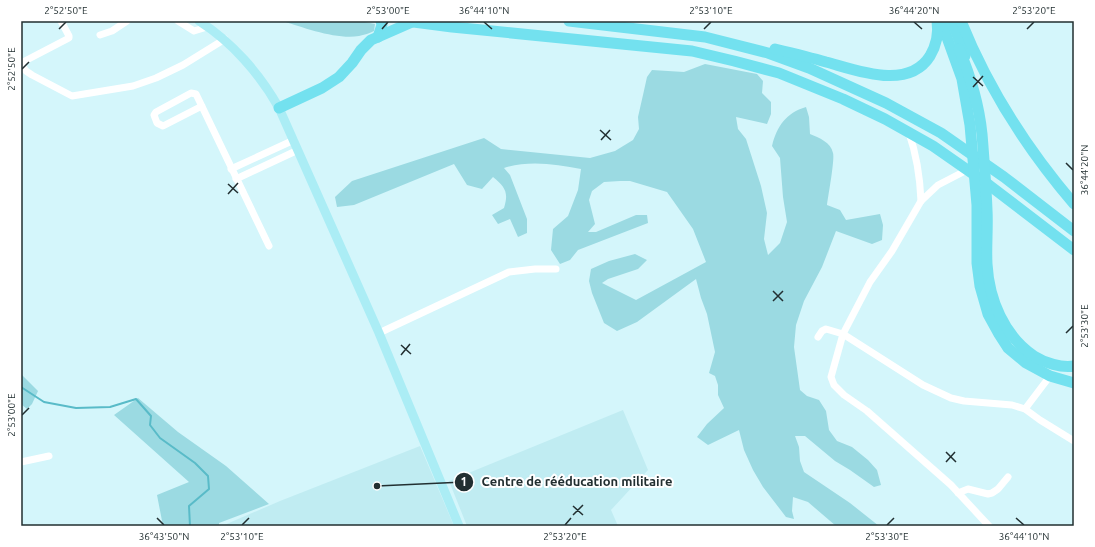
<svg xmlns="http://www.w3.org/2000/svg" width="1095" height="547" viewBox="0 0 1095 547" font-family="Ubuntu,sans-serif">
	<rect width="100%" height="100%" fill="#d4f6fb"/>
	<g fill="#c0ecf2">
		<polygon points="623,410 648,470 611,510 618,526 467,526 449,481"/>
		<polygon points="420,446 454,526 222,526 280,501"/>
	</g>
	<g fill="#9bdae2">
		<path d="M 283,21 L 360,21 L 375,24 L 374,31 C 370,33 364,35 359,36 C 338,40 304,28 283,21 Z"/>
		<path d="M 705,64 L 757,74 L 763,81 L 762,93 L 771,102 L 771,114 L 767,124 L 736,117 L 738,129 L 746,139 L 761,186 L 767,213 L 764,239 L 768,255 L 780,243 L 787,222 L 783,197 L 780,158 L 772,146 C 777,126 786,113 806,107 L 809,117 L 810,134 C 819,138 831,142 833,153 C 835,159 828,197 827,205 L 840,210 L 846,220 L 880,214 L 883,225 L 882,240 L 872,244 L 836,231 L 822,267 L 804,301 L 796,325 L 794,347 L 800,390 L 807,396 L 819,400 L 826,411 L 829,430 L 837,441 L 852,447 L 868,460 L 877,470 L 881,485 L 874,487 L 850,470 L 835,461 L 805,436 L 795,436 L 799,447 L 800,461 L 804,472 L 850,503 L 879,526 L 836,526 L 808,502 L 793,497 L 792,511 L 794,519 L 786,517 L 763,487 L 753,470 L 744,450 L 739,430 L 708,445 L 697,437 L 707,424 L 724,408 L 718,395 L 718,385 L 715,376 L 709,373 L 715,352 L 707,314 L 701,298 L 696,279 L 637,322 L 617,331 L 604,323 L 592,293 L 589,281 L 591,269 L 609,261 L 635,254 L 647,260 L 638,269 L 608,279 L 602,283 L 636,300 L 706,262 L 693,229 L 667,192 L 630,181 L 620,181 L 604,182 L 592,191 L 589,200 L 595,224 L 588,232 L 596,232 L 636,215 L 647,215 L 648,223 L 578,250 L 570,260 L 560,264 L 551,250 L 553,229 L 568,216 L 578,190 L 581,169 C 556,164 528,160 504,168 L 510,175 L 527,219 L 527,233 L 518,237 L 510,219 L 498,224 L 492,215 L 504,208 C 509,192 505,187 493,177 L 482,189 L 467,185 L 454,164 L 354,205 L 337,207 L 335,197 L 352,181 L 484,138 L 501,149 L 590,158 L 615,151 L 633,140 L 639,129 L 638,117 L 643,95 L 647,77 L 652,70 L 684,72 Z"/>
		<polygon points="21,374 38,391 32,404 27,409 21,404"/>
		<polygon points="138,398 178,432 226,466 269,504 219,523 219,526 163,526 157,495 189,482 114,415"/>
	</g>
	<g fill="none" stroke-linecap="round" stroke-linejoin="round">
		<polyline stroke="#59bbc8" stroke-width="2" points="21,387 44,402 76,408 110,407 136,399 151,416 150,425 160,438 195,463 208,476 209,489 189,506 190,526"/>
		<g stroke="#fff" stroke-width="7">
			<polyline points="178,21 194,31 207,27"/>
			<polyline points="100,35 112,31 127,21"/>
			<polyline points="21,63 69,38 69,36 61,21"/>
			<polyline points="21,64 26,71 32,75 72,96 133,86 156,78 183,65 225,39"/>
			<polyline points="202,106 163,126 157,123 154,115 156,112 191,93 196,94 269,246"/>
			<path d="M 909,133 C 917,156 920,177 921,201"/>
			<polyline points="231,169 294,140"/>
			<polyline points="967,170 938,185 921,201 892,251 870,282 843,334 831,377 834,385 844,395 867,411 951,485 989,526"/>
			<polyline points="236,179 298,150"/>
			<polyline points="379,333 509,272 535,269 556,269"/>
			<polyline points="818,337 822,331 826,329 843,334 923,385 951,398 964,401 1012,405 1025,409 1050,376"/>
			<polyline points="1025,409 1040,420 1074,441"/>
			<polyline points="21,462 49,456"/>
			<polyline points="958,493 968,489 988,494 992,493 998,489 1008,477"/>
		</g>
		<path stroke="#abedf5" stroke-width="9" d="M 199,21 C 232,42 260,74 279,108 L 379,333 L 459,526"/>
		<g stroke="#73e1ef" stroke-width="11">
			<polyline points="406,21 452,27 692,51 734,61 779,73 843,99 885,119 933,146 989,185 1074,250"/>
			<polyline points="569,21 705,37 768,53 809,68 886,103 941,133 1004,177 1074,231"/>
			<polyline points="941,21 962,79 970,125 977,205 977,263 980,286 988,314 999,334 1008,348 1026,363 1050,376 1074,383"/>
			<polyline points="952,21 965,56"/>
			<path d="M 961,21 C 988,88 1027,149 1074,204"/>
			<polyline points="378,37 382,25 381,21"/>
			<path d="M 775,49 C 792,53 809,57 826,62 C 856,70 908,91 930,56 C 937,44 939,34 937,21"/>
			<path d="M 959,49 C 971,77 979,105 982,134 C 984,159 986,185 987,210 C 988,228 986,246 987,264 C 989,299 1004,336 1034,356 C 1045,363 1061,368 1074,366"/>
			<polyline points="279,108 322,88 339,77 352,63 361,50 371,40 412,22"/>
		</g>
	</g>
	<path fill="none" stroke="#222f31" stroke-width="1.5" d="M 484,22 L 492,29M 914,22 L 922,29M 59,29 L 66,22M 382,29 L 388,22M 704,29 L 711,22M 1027,29 L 1034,22M 22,69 L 29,62M 973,77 L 983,86M 973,87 L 983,76M 600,130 L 611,140M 601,140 L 610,130M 1066,163 L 1073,170M 228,184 L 238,193M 228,194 L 238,183M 773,291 L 783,301M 773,301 L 783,291M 1066,333 L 1073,326M 401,345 L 411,354M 401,355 L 410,344M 22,415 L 29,408M 946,452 L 956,462M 946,462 L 955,452M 573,506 L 583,515M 573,515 L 583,505M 157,518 L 164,525M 1016,518 L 1024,525M 242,525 L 249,518M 565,525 L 571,518M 887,525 L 894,518"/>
	<path fill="none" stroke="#222f31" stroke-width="1.5" d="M377 486L464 482"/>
	<g fill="#222f31" stroke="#fff" stroke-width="1.5">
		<circle cx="377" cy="486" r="4"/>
		<circle cx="464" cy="482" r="10"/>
	</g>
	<g font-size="12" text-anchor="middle" font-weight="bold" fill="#fff">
		<text x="464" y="486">1</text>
	</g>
	<g font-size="13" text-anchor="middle" font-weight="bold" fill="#222f31" stroke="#fff" stroke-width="4" stroke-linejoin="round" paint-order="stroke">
		<text x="577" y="486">Centre de rééducation militaire</text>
	</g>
	<rect width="1095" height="547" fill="none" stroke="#ffffff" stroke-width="44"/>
	<rect x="22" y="22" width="1051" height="503" fill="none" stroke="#222f31" stroke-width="1.5"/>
	<g font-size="10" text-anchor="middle" fill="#222f31">
		<text x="66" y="14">2°52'50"E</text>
		<text x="388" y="14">2°53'00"E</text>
		<text x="484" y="14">36°44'10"N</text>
		<text x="711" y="14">2°53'10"E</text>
		<text x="914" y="14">36°44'20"N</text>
		<text x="1034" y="14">2°53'20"E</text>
		<text transform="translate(11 69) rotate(-90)" y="4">2°52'50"E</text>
		<text transform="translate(1084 170) rotate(-90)" y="4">36°44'20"N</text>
		<text transform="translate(1084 326) rotate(-90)" y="4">2°53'30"E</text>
		<text transform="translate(11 415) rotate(-90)" y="4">2°53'00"E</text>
		<text x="164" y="540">36°43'50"N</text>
		<text x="242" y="540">2°53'10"E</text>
		<text x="565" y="540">2°53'20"E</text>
		<text x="887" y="540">2°53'30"E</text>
		<text x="1024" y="540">36°44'10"N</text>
	</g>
</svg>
